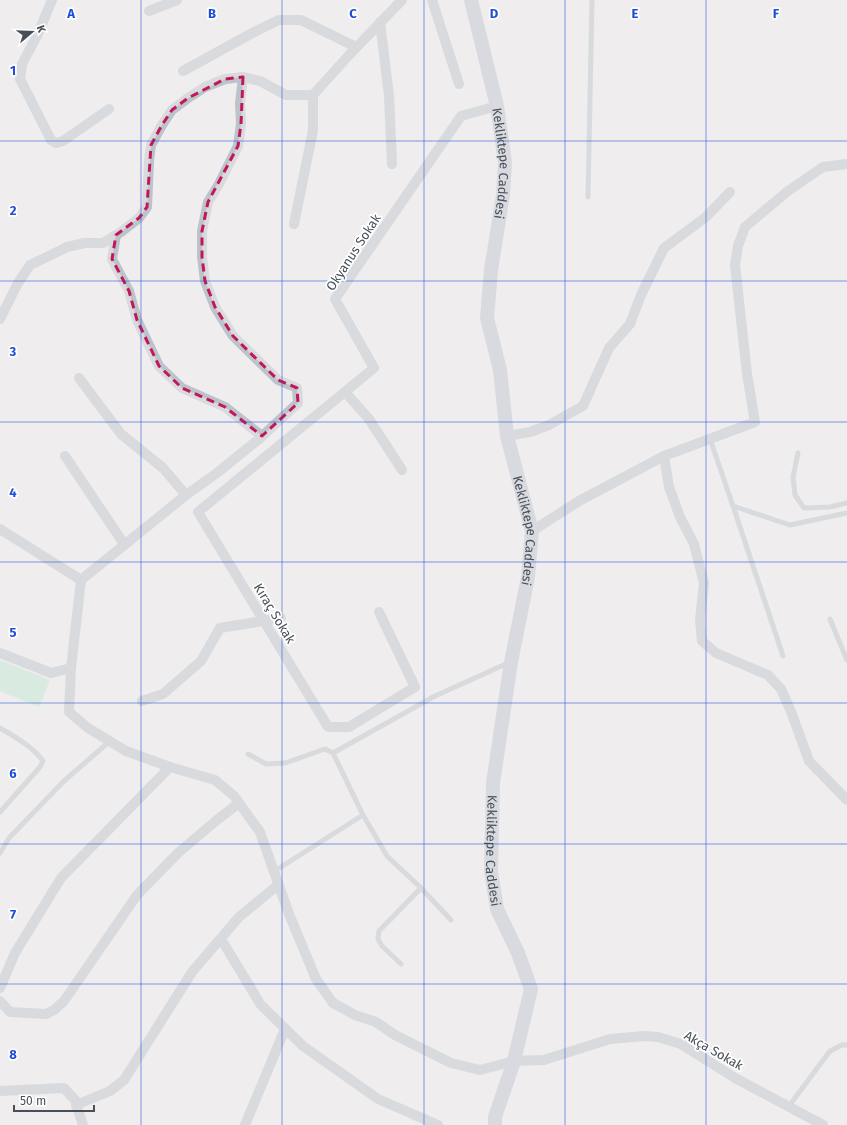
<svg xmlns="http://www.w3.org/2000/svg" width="847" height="1125" viewBox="0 0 847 1125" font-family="'Fira Sans',sans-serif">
	<rect width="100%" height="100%" fill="#efeded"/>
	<polygon fill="#bee9d0" points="0,660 50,680 39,707 0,691"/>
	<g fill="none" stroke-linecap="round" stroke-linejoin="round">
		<g stroke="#bcc3ca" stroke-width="5">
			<polyline points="588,197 592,0"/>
			<polyline points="710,439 733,506 790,525 847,513"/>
			<polyline points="798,453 793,477 795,495 804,508 830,507 847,503"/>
			<polyline points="733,506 783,656"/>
			<polyline points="830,619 847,660"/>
			<path d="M 0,728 C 15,737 32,746 43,761 L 40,767 L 0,812"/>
			<polyline points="248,754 266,764 285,763 325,749 333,753"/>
			<polyline points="0,853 9,838 64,781 110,741"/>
			<polyline points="273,872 363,815"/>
			<polyline points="451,920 421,888 387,856 363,815 333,753 435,696 508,663"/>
			<polyline points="401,964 382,946 378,939 379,931 421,888"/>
			<polyline points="789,1106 830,1051 842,1045 847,1045"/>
		</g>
		<g stroke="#bcc3ca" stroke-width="10">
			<polyline points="52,0 37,36 22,64 20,79 51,140 56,143 63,141 109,109"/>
			<polyline points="432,0 459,84"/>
			<polyline points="149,11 177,0"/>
			<polyline points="380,22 389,96 392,164"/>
			<polyline points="183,71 256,31 279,20 301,20 356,47"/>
			<polyline points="294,224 313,130 313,95 350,54 402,0"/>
			<polyline points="116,235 112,259 129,291 137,320 159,366 182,388 225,407 262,436"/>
			<polyline points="0,319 18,283 30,265 51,255 67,247 85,243 103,243 121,232 139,218 147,207 149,161 151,145 162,125 172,110 188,98 205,87 225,79 243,77 260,81 286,95 313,95"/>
			<polyline points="79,378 121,434 163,468 186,495"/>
			<polyline points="345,392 369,419 402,470"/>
			<polyline points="507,436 530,432 549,425 583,406 609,348 630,324 641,295 664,248 706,217 730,192"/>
			<polyline points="65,456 124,544"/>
			<polyline points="664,456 669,487 680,517 694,544 704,583 700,620 702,641 716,653 768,675 781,689 792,714 809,761 847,800"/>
			<polyline points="0,529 81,580"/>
			<polyline points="532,531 579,501 664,456 755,422 747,374 735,265 738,246 745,227 788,191 823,167 847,164"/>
			<polyline points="81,580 186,495 217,473 259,439 298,403 297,388 278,380 233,336 215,307 205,281 202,257 202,231 208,202 219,184 238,146 241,124 240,103 243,77"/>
			<polyline points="379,612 415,687 349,727 328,727 198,512 374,368 335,299 461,116 497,106"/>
			<polyline points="0,653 51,673 71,668 81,580"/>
			<polyline points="71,668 69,712 88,728 126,751 170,767 215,780 234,796 260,832 289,914 316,979 333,1003 355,1015 376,1022 395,1035 451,1063 480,1070 514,1061 544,1060 610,1039 644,1036 658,1037 681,1044 735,1078 823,1125"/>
			<polyline points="142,701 163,694 201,661 220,628 281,618"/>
			<polyline points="221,939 261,1005 303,1046 378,1099 438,1125"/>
			<polyline points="0,988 15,953 61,878 170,767"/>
			<polyline points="0,1001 10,1012 46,1014 54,1010 64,1001 137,895 178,853 217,820 239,803"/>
			<polyline points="0,1091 64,1088 75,1100 83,1125"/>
			<polyline points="76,1105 110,1091 124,1080 192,972 239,917 278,885"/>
			<polyline points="245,1125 285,1029"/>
		</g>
		<path stroke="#bcc4cf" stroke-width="14" id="s1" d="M 471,0 L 497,106 L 505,162 L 503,195 L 491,270 L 487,318 L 500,370 L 507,436 L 532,531 L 528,577 L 511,662 L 493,783 L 491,871 L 497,909 L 518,953 L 531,989 L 514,1061 L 495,1117 L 495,1125"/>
	</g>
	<path d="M0 0H847V1125H0ZM 243,77 L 241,124 L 238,146 L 208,202 L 202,231 L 202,257 L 205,281 L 215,307 L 233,336 L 278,380 L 297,388 L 298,403 L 262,436 L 225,407 L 182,388 L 159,366 L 137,320 L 129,291 L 112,259 L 116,235 L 139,218 L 147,207 L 151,145 L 162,125 L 172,110 L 188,98 L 225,79 Z" fill="#efeded" fill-opacity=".55" fill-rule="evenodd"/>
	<path fill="none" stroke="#c2185b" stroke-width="3" stroke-dasharray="8 5" stroke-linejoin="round" d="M 243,77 L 241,124 L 238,146 L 208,202 L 202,231 L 202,257 L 205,281 L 215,307 L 233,336 L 278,380 L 297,388 L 298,403 L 262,436 L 225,407 L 182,388 L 159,366 L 137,320 L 129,291 L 112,259 L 116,235 L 139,218 L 147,207 L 151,145 L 162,125 L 172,110 L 188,98 L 225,79 Z"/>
	<path fill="none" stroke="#1d4ed8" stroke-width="1" stroke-opacity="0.55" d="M 141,0 L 141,1125M 282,0 L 282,1125M 424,0 L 424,1125M 565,0 L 565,1125M 706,0 L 706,1125M 0,141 L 847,141M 0,281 L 847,281M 0,422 L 847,422M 0,562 L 847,562M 0,703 L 847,703M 0,844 L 847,844M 0,984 L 847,984"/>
	<g text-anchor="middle" stroke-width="3.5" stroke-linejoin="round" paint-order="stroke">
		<g font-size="13" fill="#474f58" stroke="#fff">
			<text dy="5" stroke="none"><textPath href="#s1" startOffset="167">Kekliktepe Caddesi</textPath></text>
			<text transform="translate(353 252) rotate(-57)" y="5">Okyanus Sokak</text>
			<text dy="5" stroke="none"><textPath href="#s1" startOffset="540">Kekliktepe Caddesi</textPath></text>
			<text transform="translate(275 613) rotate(59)" y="5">Kıraç Sokak</text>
			<text dy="5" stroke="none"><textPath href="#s1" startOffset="864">Kekliktepe Caddesi</textPath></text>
			<text transform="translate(714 1050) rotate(30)" y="5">Akça Sokak</text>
		</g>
	</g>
	<g font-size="13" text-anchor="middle" font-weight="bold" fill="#1d4ed8" stroke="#fff" stroke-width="3.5" stroke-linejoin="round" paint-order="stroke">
		<text x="71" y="18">A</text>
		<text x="212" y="18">B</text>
		<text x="353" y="18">C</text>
		<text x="494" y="18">D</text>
		<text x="635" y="18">E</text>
		<text x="776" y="18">F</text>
		<text x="13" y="75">1</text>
		<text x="13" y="215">2</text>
		<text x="13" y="356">3</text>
		<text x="13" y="497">4</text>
		<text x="13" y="637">5</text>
		<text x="13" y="778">6</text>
		<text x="13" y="919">7</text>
		<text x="13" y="1059">8</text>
	</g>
	<g transform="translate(32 32) rotate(71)" stroke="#ffffff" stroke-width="3" paint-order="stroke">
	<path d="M0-3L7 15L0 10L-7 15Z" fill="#474f58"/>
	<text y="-6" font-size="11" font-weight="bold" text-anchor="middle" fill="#474f58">K</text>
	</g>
	<path d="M14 1105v6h80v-6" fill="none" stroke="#474f58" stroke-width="2"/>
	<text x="20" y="1105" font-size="12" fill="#474f58" stroke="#ffffff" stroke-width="3" paint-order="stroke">50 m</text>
</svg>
